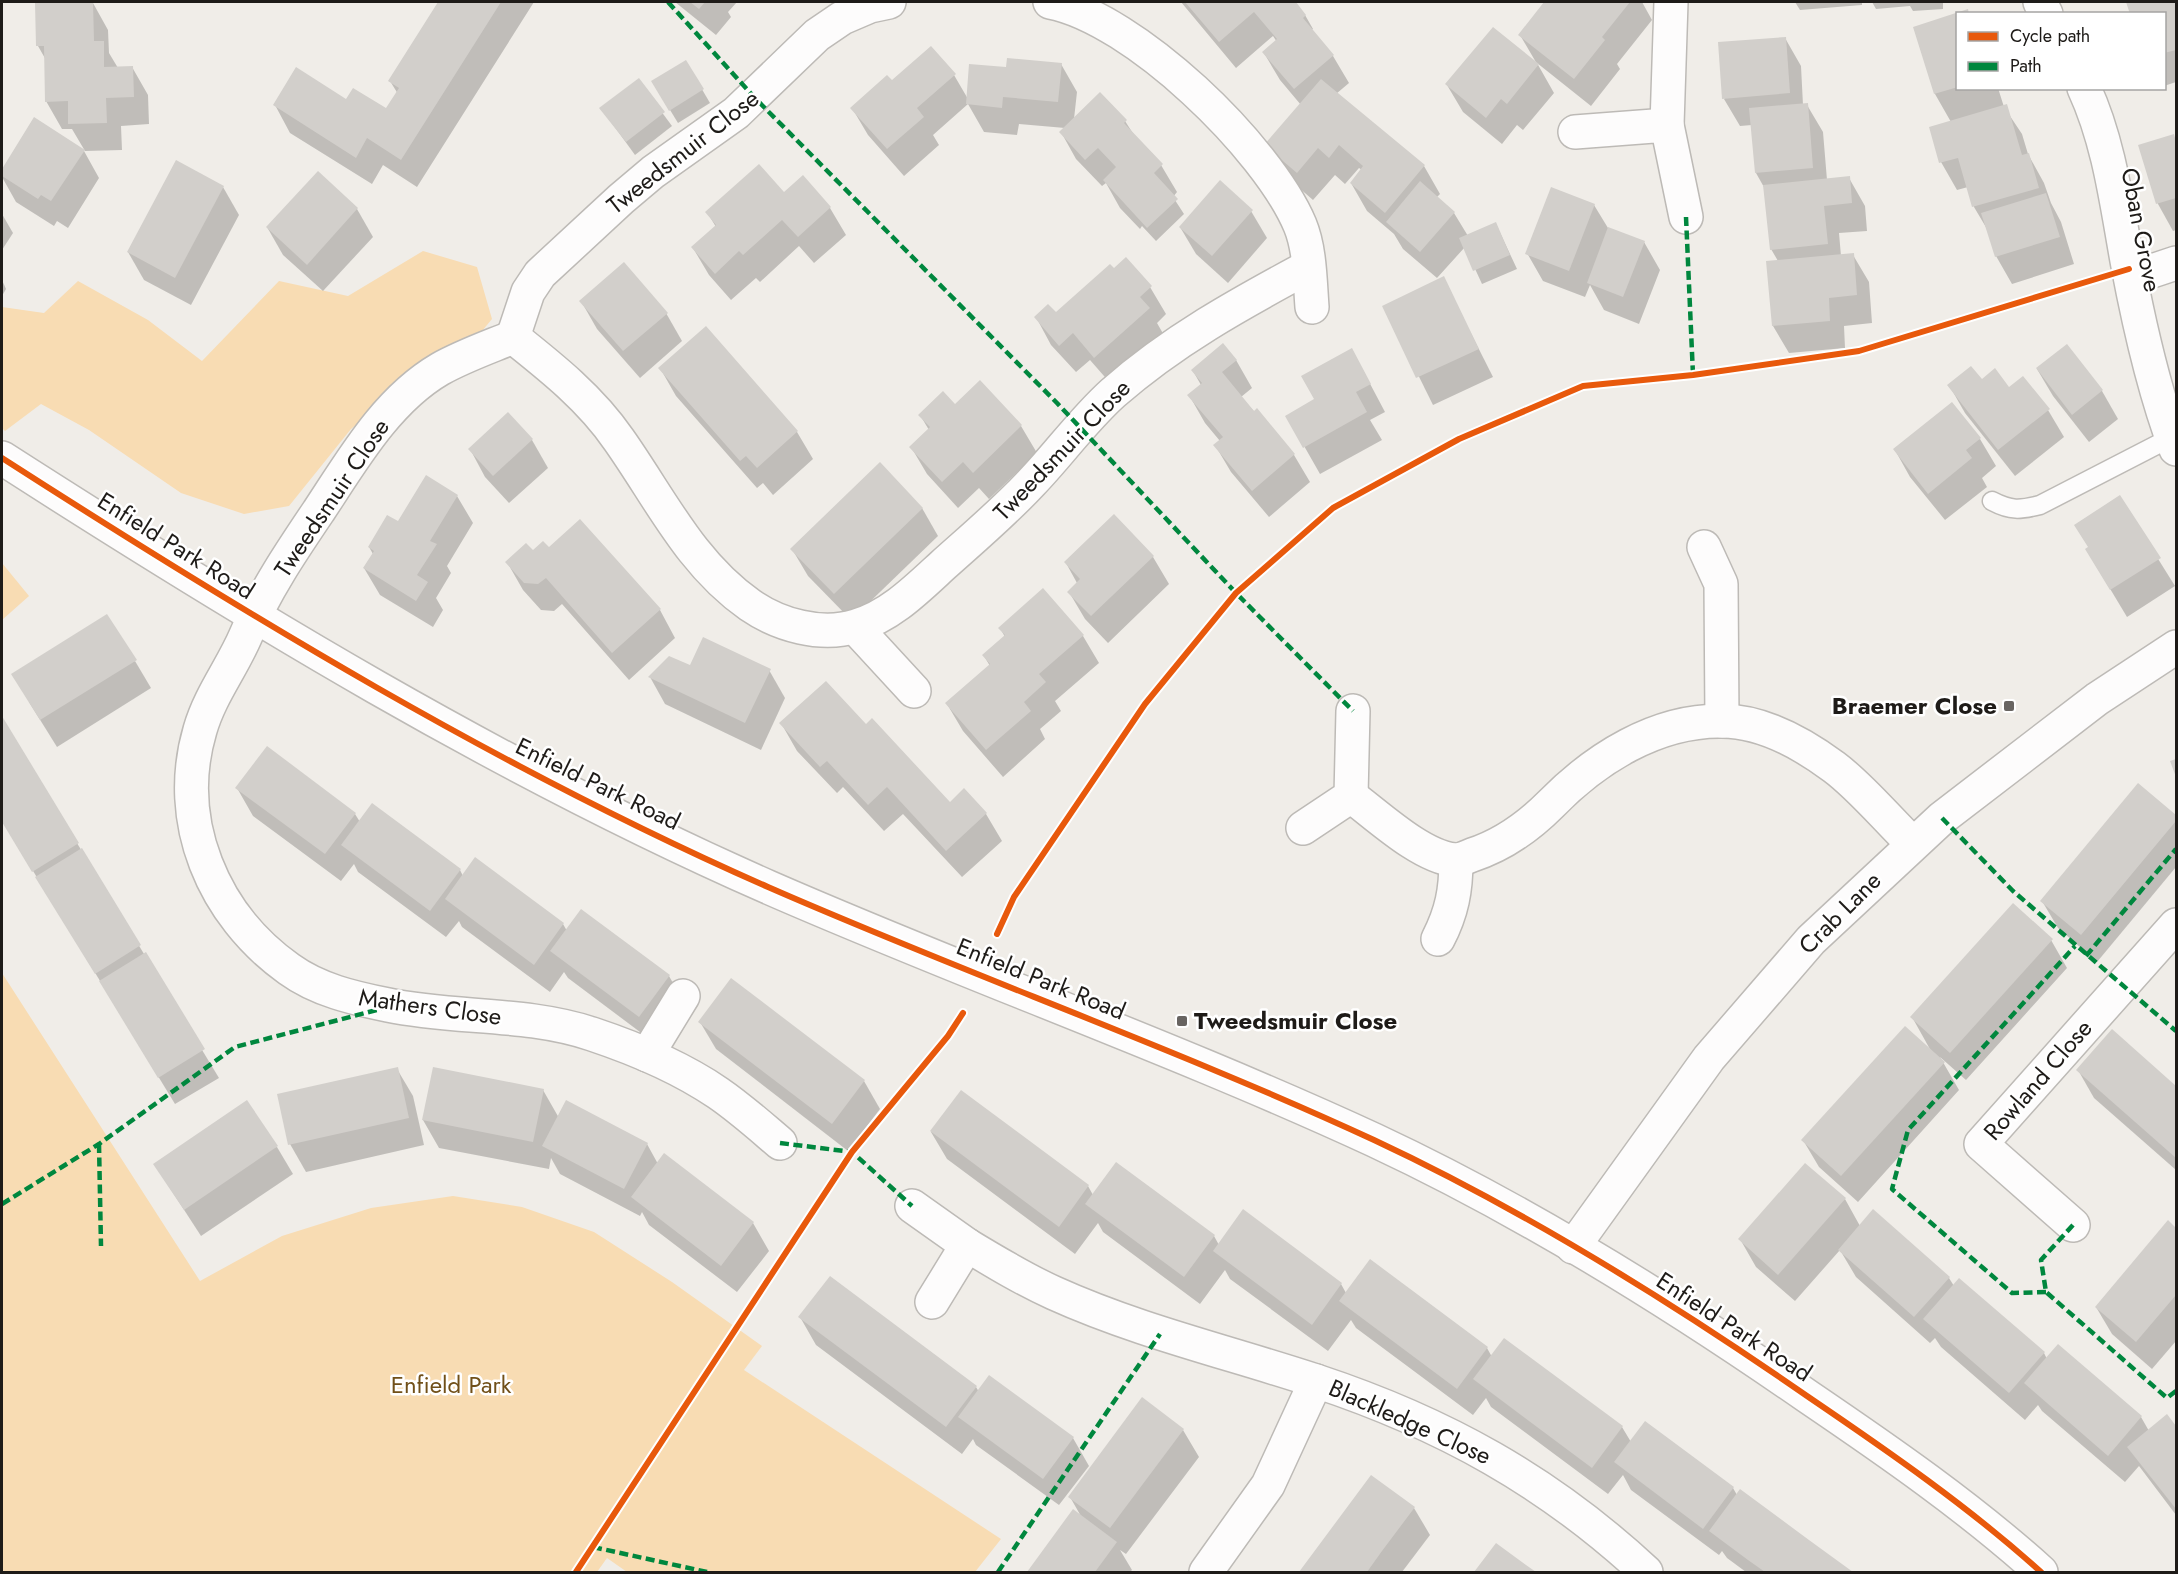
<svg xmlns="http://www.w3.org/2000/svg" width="2178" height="1574" viewBox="0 0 2178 1574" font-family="Jost,sans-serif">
	<rect width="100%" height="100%" fill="#f0ede8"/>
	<g fill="#f8dcb3">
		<polygon points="423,251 477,267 492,319 467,349 408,382 351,429 289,506 244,514 181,493 89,430 41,404 5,431 2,428 2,307 44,313 78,281 148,320 202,361 279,281 348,296"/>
		<polygon points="2,563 29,596 2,620"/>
		<polygon points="2,973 200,1281 282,1236 371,1208 453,1196 522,1207 594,1232 672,1282 762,1346 744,1370 1001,1539 975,1572 627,1572 607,1558 597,1572 2,1572"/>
	</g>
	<g fill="#0003">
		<polygon points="440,2 534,2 417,187 383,165 372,184 290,133 275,105 346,101 386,110 398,94 390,81"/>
		<polygon points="675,2 737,2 728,12 731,17 716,35"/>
		<polygon points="1181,2 1293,2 1305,15 1313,29 1311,30 1333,56 1349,83 1336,94 1424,166 1440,194 1437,197 1454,213 1468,236 1496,224 1517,269 1482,284 1465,247 1437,278 1403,249 1394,234 1367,211 1351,183 1362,170 1359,168 1345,184 1335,175 1313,200 1282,173 1266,146 1301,105 1280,80 1264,53 1277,42 1273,36 1236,68"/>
		<polygon points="1546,2 1642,2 1652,20 1617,64 1620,69 1591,106 1537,63 1554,93 1523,130 1517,125 1502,144 1463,112 1447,85 1537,64 1520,35"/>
		<polygon points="1795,2 1862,2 1862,5 1800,10"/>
		<polygon points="1872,2 1943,2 1943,9 1913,11 1910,6 1876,9"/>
		<polygon points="2128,2 2176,2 2176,82 2164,86 2164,14 2131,14"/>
		<polygon points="93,3 108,30 109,53 118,68 132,67 148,95 149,124 121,126 122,150 85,151 72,129 62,129 46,101 46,60 38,46"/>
		<polygon points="1958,14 1958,88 1998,88 2004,107 2022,134 2028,154 2044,183 2051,203 2061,222 2074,264 2012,284 1996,256 1990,234 1974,207 1968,187 1957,190 1941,162 1951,122 1935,94 1915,28"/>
		<polygon points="1785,38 1801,66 1803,105 1807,105 1823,132 1827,180 1849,178 1865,206 1867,231 1839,233 1841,256 1853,255 1869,282 1872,323 1844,326 1845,348 1789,353 1773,326 1778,261 1771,249 1765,189 1756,173 1752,125 1740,126 1724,99"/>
		<polygon points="686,62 710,103 678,123 653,82"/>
		<polygon points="1061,64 1077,92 1074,119 1125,121 1134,135 1161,165 1177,192 1173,197 1184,214 1156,241 1142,226 1140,229 1120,208 1106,183 1102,186 1076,159 1061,132 1065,128 1019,124 1017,135 984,132 968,104 933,135 939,145 904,176 868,135 852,108 892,83 954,75 968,99 1007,69"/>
		<polygon points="638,80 672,126 635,155 601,108"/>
		<polygon points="35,119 84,151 99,178 68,228 57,221 54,226 16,202 2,177 2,172"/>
		<polygon points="2173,136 2176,141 2176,230 2173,231 2158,204 2140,146"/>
		<polygon points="318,173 357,209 373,237 323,291 283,255 267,227"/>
		<polygon points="223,187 239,215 191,305 144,280 128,252"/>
		<polygon points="784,194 830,208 846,235 814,263 799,246 760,282 756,278 731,300 709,275 693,248 716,227 707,212"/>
		<polygon points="1594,205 1608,228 1644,242 1660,270 1639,324 1604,310 1590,285 1585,297 1543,281 1527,253"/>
		<polygon points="1251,211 1267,238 1228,283 1196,254 1180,227"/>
		<polygon points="2,214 13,233 2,250"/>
		<polygon points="1114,270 1150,287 1166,314 1157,323 1165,337 1111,384 1090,360 1076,372 1051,345 1036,317 1056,314"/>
		<polygon points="1443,278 1493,377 1433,405 1384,306"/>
		<polygon points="2,280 6,289 2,296"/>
		<polygon points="581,301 666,313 682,341 640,378 597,329"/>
		<polygon points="2066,346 2102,391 2118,419 2089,442 2053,396 2037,369"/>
		<polygon points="1236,360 1252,388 1241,397 1294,455 1310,482 1269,517 1231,472 1215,445 1220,441 1205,423 1189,395 1201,385 1193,371"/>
		<polygon points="660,368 797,432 813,459 773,495 763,483 757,488 676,396"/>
		<polygon points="1367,378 1385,412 1370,420 1382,440 1320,474 1287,416"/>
		<polygon points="1981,381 2009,389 2048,410 2064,437 2015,476 1965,413 1949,385"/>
		<polygon points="980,382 1021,426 1037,453 989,499 979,488 958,508 927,474 911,447 929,430 920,415 955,406"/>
		<polygon points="508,414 532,440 548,468 509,503 485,477 470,449"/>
		<polygon points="1980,439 1996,466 1982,478 1987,487 1945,520 1910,477 1895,450"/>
		<polygon points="457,496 473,523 447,566 451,573 436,598 443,610 433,627 380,595 364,568 373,554 369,547 398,523"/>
		<polygon points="2120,498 2175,586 2127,617 2103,577"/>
		<polygon points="922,508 938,536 851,620 808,576 792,549"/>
		<polygon points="580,521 660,610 675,638 629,680 562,604 554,611 541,610 523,590 507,562 549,550"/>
		<polygon points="1153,557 1169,584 1108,643 1085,619 1069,592 1077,583 1066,563"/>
		<polygon points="1000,628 1083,636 1099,663 1055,701 1061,711 1040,729 1045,739 1003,777 963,731 947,704 990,666 984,656 1005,637"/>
		<polygon points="135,661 151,688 57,747 29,702"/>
		<polygon points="690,667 769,670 785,698 761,750 665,704 650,677"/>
		<polygon points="2,719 219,1078 175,1104 2,820"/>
		<polygon points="781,723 866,727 950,804 986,814 1002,841 962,877 903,814 884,831 843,787 837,793 797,751"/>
		<polygon points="2138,785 2176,817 2176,867 2097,962 2058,928 2042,901"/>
		<polygon points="237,788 355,814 360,822 460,870 463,876 476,859 563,924 567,931 669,976 685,1004 656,1044 568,978 564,972 550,992 462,927 459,921 446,937 358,872 354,864 341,881 253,816"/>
		<polygon points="2051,940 2067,968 1966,1080 1940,1057 1959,1090 1858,1202 1819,1167 1803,1140 1931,1051 1912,1017"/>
		<polygon points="700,1022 864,1081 880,1109 848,1151 716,1049"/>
		<polygon points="2112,1031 2176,1088 2176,1170 2094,1098 2078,1070"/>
		<polygon points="397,1069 413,1096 424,1145 306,1172 290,1144"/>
		<polygon points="543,1090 559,1118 647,1144 658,1164 753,1223 769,1251 737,1292 649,1225 642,1212 640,1216 560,1174 551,1158 549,1169 439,1148 423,1120"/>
		<polygon points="961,1092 1088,1186 1093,1195 1214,1236 1219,1245 1341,1284 1346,1293 1370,1261 1487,1348 1492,1357 1622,1427 1631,1442 1733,1488 1737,1495 1740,1491 1850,1572 1746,1572 1727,1558 1722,1551 1719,1555 1631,1490 1623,1475 1608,1494 1491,1407 1486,1398 1473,1415 1356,1328 1351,1320 1328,1351 1230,1279 1225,1270 1200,1304 1103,1232 1098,1223 1075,1254 947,1159 931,1132"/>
		<polygon points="277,1147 293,1174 201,1236 155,1165"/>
		<polygon points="1845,1199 1860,1226 1949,1278 1954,1286 2044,1353 2047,1359 2058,1346 2141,1417 2149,1431 2167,1417 2176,1429 2176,1515 2139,1466 2125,1482 2042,1411 2038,1405 2025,1420 1941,1347 1935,1338 1930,1343 1856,1277 1840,1250 1795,1301 1756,1267 1740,1239"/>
		<polygon points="2168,1222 2176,1229 2176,1341 2152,1369 2112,1334 2096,1307"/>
		<polygon points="800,1317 976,1387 979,1392 989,1377 1073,1438 1089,1466 1059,1505 976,1445 973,1439 962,1454 816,1345"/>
		<polygon points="1183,1430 1199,1457 1126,1554 1120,1550 1132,1570 1130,1572 1029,1572 1074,1512 1082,1518 1070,1497"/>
		<polygon points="1371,1477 1414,1508 1430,1535 1402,1572 1301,1572"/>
		<polygon points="1496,1545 1533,1572 1476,1572"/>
	</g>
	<g fill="#d2cfcb">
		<polygon points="93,2 94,41 104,41 104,67 133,66 134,97 106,98 107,123 68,124 68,101 45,102 44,46 36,46 35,3"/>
		<polygon points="438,2 501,2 401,160 367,138 356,158 273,105 296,67 346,99 353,88 386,108 399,88 388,81"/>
		<polygon points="690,2 705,2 699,9"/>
		<polygon points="1185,2 1296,2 1306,15 1303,18 1334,55 1294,89 1262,52 1277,39 1254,12 1219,42"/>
		<polygon points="1544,2 1630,2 1602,37 1605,40 1574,79 1518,35"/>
		<polygon points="2126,2 2176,2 2176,50 2164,53 2164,14 2130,14"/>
		<polygon points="1968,9 1969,14 1958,14 1958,87 1934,94 1913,27"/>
		<polygon points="1493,27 1539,64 1507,104 1501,99 1486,118 1445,84"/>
		<polygon points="1786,37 1790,93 1722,99 1718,42"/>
		<polygon points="931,46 956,74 917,108 924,117 887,149 850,108 887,75 892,80"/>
		<polygon points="1007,58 1062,63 1058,102 1003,97 1002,108 966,104 969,64 1006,67"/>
		<polygon points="686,60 704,89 669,111 651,81"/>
		<polygon points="639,78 665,112 626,142 599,108"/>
		<polygon points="1321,79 1425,165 1385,213 1350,183 1363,166 1339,145 1329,158 1318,148 1297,173 1264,145"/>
		<polygon points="1100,92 1127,120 1124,123 1163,164 1154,173 1178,199 1147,228 1103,180 1116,167 1098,148 1085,160 1059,132"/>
		<polygon points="1808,103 1813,168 1755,173 1749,108"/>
		<polygon points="2007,104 2022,155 2029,153 2039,188 1972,207 1958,158 1939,163 1929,127"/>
		<polygon points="34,117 85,150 51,201 41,195 38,199 2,176 2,169"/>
		<polygon points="2174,134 2176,142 2176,198 2156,204 2138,145"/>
		<polygon points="176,160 224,186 175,278 127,252"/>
		<polygon points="759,164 784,192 803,175 831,207 798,237 782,220 743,255 739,251 715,274 691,247 716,225 705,212"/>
		<polygon points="318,171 358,208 307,265 266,227"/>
		<polygon points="1850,176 1852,203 1824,206 1828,244 1770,250 1763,185"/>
		<polygon points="1220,180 1253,210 1212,256 1179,227"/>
		<polygon points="1420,181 1455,212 1420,252 1386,222"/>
		<polygon points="1551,187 1595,204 1569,271 1525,254"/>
		<polygon points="2046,193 2060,237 1995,257 1981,213"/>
		<polygon points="1496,222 1510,255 1473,271 1459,238"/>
		<polygon points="1608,227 1645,241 1623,297 1587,283"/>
		<polygon points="1854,253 1857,295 1829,298 1830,321 1772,326 1766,261"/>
		<polygon points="1126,257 1152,286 1140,297 1150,308 1094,358 1073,333 1059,346 1034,317 1048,304 1056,312 1110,264 1114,268"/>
		<polygon points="624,262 668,313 623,351 579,301"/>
		<polygon points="1444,276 1479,349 1416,378 1382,306"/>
		<polygon points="706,326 798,431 757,468 746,456 740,461 658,368"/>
		<polygon points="1223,343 1237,360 1222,372 1254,411 1257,408 1295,454 1252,491 1213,445 1223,437 1187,395 1202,383 1191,370"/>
		<polygon points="2067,344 2103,390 2072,415 2036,368"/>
		<polygon points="1352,348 1371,384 1356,392 1367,412 1303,448 1285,416 1314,399 1301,376"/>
		<polygon points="1971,366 1982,379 1995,368 2009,387 2023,376 2050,409 1998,450 1947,385"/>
		<polygon points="980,380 1022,425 973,473 963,462 942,482 909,447 930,427 918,415 943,391 955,404"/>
		<polygon points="1952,402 1981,438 1966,450 1972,458 1928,494 1893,449"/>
		<polygon points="508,412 533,439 493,476 468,449"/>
		<polygon points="880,462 923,508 834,594 790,549"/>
		<polygon points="426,475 458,495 430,541 437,544 417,575 428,582 416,601 363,568 374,551 368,547 387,515 398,521"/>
		<polygon points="2120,495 2161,558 2110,590 2085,549 2088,547 2074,525"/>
		<polygon points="1114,514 1154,556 1091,616 1067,592 1080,579 1064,562"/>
		<polygon points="580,519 661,609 612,653 546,578 538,584 524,583 505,562 526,543 533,550 543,541 549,547"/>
		<polygon points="1043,588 1084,635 1039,674 1046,682 1024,702 1031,711 986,750 945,703 990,664 982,655 1005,635 998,628"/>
		<polygon points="107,614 137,660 40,720 11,674"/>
		<polygon points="703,637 771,669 745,723 648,677 669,656 690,665"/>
		<polygon points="826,681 866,724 872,718 950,802 964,788 987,813 946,851 887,787 868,805 827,761 820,767 779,723"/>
		<polygon points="2,716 79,843 32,872 2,822"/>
		<polygon points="267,746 356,813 325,854 235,788"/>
		<polygon points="2176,759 2176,777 2170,761"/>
		<polygon points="2138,783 2176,815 2176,821 2081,935 2040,901"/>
		<polygon points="372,803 461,869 430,911 341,845"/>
		<polygon points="82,848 141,945 95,974 35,877"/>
		<polygon points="475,857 564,923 534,965 445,899"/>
		<polygon points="2013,903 2053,939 1950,1053 1910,1017"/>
		<polygon points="581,909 670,975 639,1017 550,951"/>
		<polygon points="146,952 205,1049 158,1078 99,981"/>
		<polygon points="731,978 865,1080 832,1124 698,1022"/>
		<polygon points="1905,1026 1945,1062 1841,1176 1801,1140"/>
		<polygon points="2112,1029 2176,1086 2176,1158 2076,1070"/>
		<polygon points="398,1067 409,1118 288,1145 277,1094"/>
		<polygon points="433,1067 544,1089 533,1142 422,1120"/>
		<polygon points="961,1090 1089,1185 1059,1227 930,1131"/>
		<polygon points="247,1100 278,1146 184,1210 153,1164"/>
		<polygon points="566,1100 648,1143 624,1189 542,1146"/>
		<polygon points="664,1153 754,1222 721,1266 631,1197"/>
		<polygon points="1116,1162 1215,1235 1184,1277 1085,1204"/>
		<polygon points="1805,1163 1846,1198 1778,1275 1738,1239"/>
		<polygon points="1243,1209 1342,1283 1312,1325 1213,1251"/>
		<polygon points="1873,1209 1950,1277 1914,1317 1838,1250"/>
		<polygon points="2168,1220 2176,1228 2176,1295 2136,1342 2095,1307"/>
		<polygon points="1370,1259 1488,1347 1457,1389 1339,1301"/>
		<polygon points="830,1276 977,1386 946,1427 798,1317"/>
		<polygon points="1959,1278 2045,1352 2009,1393 1923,1319"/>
		<polygon points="1504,1338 1623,1426 1592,1468 1473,1379"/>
		<polygon points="2058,1344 2142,1416 2108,1456 2024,1383"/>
		<polygon points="989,1375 1074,1437 1043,1479 958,1417"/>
		<polygon points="1142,1397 1184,1429 1110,1528 1068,1497"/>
		<polygon points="2167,1414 2176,1426 2176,1509 2127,1447"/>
		<polygon points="1645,1421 1734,1487 1703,1529 1614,1462"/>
		<polygon points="1371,1475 1415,1507 1382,1551 1367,1572 1299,1572"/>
		<polygon points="1740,1489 1809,1540 1853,1572 1765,1572 1748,1560 1709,1531"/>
		<polygon points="1073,1509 1117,1542 1095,1572 1027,1572"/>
		<polygon points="1496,1543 1526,1565 1536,1572 1474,1572"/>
	</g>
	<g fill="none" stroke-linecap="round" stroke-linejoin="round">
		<defs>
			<path id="lane" d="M 1992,501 C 2011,511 2020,510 2040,505 L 2172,437"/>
			<g id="street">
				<path d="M 1050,2 C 1134,18 1267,147 1300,225 C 1310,249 1310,281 1312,307"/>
				<polyline points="2040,2 2046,14"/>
				<path d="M 2084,88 C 2110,144 2117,207 2128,266 C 2139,324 2155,394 2176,449"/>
				<polyline points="1667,125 1671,2"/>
				<polyline points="1575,132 1667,125 1686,217"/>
				<polyline points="2131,278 2176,263"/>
				<path d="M 513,337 C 489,347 463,356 440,369 C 387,400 353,459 320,509 C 293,549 265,590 246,635 C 232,668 210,695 200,730 C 173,821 213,915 289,969 C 318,990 353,998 388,1005 C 455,1019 526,1012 592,1034 C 634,1048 680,1067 718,1093 C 740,1108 760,1126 780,1143"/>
				<path d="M 513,337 C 552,368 591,399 619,440 C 660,498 690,563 750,605 C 779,625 821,637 856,626 C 890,616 916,590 942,566 C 972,539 1003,513 1031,483 C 1059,454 1082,421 1113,393 C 1172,341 1239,304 1308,267"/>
				<polyline points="513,337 528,292 540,274 621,199 653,172 736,113 817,35 842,18 870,6 889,2"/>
				<polyline points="1704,547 1721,584 1722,721"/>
				<polyline points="855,627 914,691"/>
				<path d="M 1351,796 C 1378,816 1420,856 1454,860 C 1459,861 1467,857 1472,855 C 1503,845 1527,828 1551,804 C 1595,759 1656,720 1722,721 C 1762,721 1803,744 1834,767 C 1861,787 1887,819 1912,843"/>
				<polyline points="1303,828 1351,796 1353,711"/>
				<path d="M 1438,939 C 1452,912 1456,890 1456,860"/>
				<polyline points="647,1055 683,996"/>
				<polyline points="912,1206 967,1245 932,1302"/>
				<polyline points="2073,1225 1981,1144 2176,925"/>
				<path d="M 967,1245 C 995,1262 1023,1279 1054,1293 C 1138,1331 1228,1352 1316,1381 C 1443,1423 1548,1481 1646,1572"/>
				<polyline points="1206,1572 1268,1485 1316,1381"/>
			</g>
			<g id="secondary">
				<path d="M 2,458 C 248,616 500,769 768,887 C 969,975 1175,1048 1374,1140 C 1526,1211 1670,1301 1807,1396 C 1888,1451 1969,1507 2041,1572"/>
				<polyline points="1573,1247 1709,1058 1811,940 1942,818 2097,699 2176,647"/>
			</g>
		</defs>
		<use href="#lane" stroke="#bdbab6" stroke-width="21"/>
		<use href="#street" stroke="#bdbab6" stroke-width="36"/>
		<use href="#secondary" stroke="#bdbab6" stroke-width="36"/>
		<use href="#lane" stroke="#fdfcfc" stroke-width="18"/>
		<use href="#street" stroke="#fdfcfc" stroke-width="33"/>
		<use href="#secondary" stroke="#fdfcfc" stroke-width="33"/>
		<g stroke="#00873e" stroke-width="4.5" stroke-dasharray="9 4.5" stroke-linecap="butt">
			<polyline points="668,2 754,97 1057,403 1236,593 1353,711"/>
			<polyline points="1686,217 1693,375"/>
			<polyline points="1942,818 2013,891 2176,1031"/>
			<polyline points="2086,956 2176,849"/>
			<polyline points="780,1143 852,1152 912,1206"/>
			<polyline points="99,1144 101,1246"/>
			<polyline points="2,1204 99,1144 235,1047 392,1006"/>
			<polyline points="2073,1225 2041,1260 2046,1292 2167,1398 2176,1391"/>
			<polyline points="2046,1292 2012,1293 1892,1189 1908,1130 2075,946"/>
			<polyline points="593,1547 707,1572"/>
			<polyline points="998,1572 1160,1334"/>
		</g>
		<defs>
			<g id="cycleway">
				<path d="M 2,458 C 248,616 500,769 768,887 C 969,975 1175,1048 1374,1140 C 1526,1211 1670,1301 1807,1396 C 1888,1451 1969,1507 2041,1572"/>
				<polyline points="997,934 1014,897 1145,704 1236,593 1333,508 1459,439 1583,386 1693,375 1859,351 2129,269"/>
				<polyline points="576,1572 852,1152 948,1036 963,1013"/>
			</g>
		</defs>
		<use href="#cycleway" stroke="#fff" stroke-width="10"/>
		<use href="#cycleway" stroke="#e8590c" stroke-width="6"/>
	</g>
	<g fill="#686461" stroke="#fff" stroke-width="2">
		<rect x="2003" y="700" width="12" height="12" rx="3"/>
		<rect x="1176" y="1015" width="12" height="12" rx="3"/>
	</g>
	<g text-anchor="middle" stroke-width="5" stroke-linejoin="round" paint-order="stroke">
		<g font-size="24" fill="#1e1b18" stroke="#fff">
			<text transform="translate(683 152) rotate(-38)" y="8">Tweedsmuir Close</text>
			<text transform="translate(2141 230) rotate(79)" y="8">Oban Grove</text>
			<text transform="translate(1062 450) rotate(-46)" y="8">Tweedsmuir Close</text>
			<text transform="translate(332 498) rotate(-56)" y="8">Tweedsmuir Close</text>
			<text transform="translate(176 546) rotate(32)" y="8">Enfield Park Road</text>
			<text transform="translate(598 784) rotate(26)" y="8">Enfield Park Road</text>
			<text transform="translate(1840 913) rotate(-45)" y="8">Crab Lane</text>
			<text transform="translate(1041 979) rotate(22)" y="8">Enfield Park Road</text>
			<text transform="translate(430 1007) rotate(8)" y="8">Mathers Close</text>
			<text transform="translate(2038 1080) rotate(-49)" y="8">Rowland Close</text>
			<text transform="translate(1734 1327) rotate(33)" y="8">Enfield Park Road</text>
			<text transform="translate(1410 1422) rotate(24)" y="8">Blackledge Close</text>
		</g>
		<g font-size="24" font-weight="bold" fill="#1e1b18" stroke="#fff" text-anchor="end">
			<text x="1997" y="714">Braemer Close</text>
			<text x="1194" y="1029" text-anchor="start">Tweedsmuir Close</text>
		</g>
		<g font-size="24" fill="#715019" stroke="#fff">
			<text x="451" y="1393">Enfield Park</text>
		</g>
	</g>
	<rect width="2178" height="1574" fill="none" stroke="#1e1b18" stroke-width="6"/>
	<rect x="1956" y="12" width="210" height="78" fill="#ffffff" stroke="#a5a4a3" stroke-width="1.5"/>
	<rect x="1968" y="32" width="30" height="9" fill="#e8590c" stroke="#a5a4a3" stroke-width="1.5"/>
	<text x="2010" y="42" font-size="18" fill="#1e1b18">Cycle path</text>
	<rect x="1968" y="62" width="30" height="9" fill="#00873e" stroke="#a5a4a3" stroke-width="1.5"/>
	<text x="2010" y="72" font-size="18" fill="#1e1b18">Path</text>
</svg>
